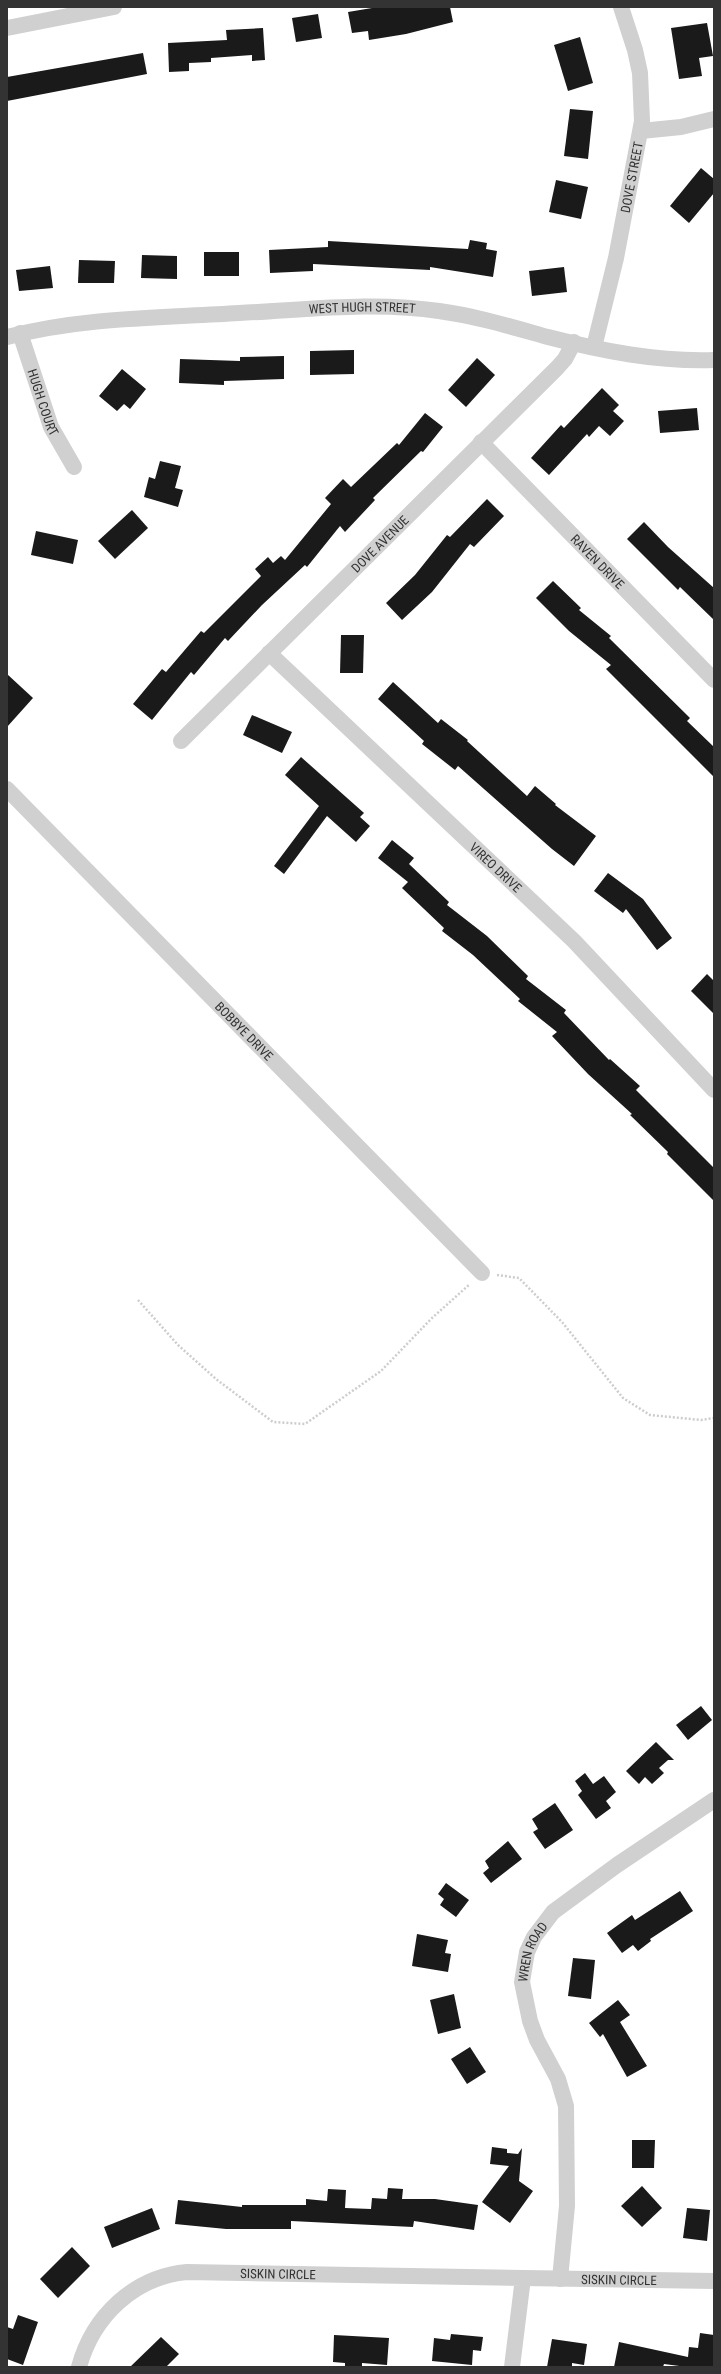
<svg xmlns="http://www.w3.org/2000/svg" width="721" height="2374" viewBox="0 0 721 2374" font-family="'Roboto Condensed',sans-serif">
	<rect width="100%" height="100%" fill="#fff"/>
	<g fill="#1a1a1a">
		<polygon points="378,7 450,7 453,22 406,34 369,40 368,31 352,33 348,12"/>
		<polygon points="318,14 322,38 296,42 292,18"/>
		<polygon points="707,23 713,56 699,58 702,76 679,79 671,28"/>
		<polygon points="263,28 265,60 252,61 252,55 211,58 211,62 189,63 189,71 169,72 168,43 227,40 226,30"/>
		<polygon points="580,37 593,83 568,91 554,45"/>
		<polygon points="143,53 147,74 7,101 7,77"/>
		<polygon points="570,109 593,111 588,159 564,156"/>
		<polygon points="701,168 714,179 714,193 689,223 670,206"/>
		<polygon points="556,180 588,187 581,219 549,212"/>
		<polygon points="470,240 487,243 486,249 497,251 493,277 430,267 430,270 313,264 313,271 270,273 269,250 328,247 328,241 468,249"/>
		<rect x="204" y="252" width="35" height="24"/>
		<polygon points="142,255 177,256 177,279 141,278"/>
		<polygon points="79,260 115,261 114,283 78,283"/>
		<polygon points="50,266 53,288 19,291 16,270"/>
		<polygon points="564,267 567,292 532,296 529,271"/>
		<polygon points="354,350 354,374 310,375 310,351"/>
		<polygon points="284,356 284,379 224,381 224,385 179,383 180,359 240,361 240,357"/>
		<polygon points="477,358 495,375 466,407 448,390"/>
		<polygon points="122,369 146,389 130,409 124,404 117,411 99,396"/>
		<polygon points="602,388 619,405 613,411 624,421 610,436 599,426 589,437 587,434 549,475 531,458 561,425 564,428"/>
		<polygon points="697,408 699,430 660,433 658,411"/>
		<polygon points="425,413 443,427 423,452 421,451 373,498 375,500 345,532 340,526 307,567 305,565 262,605 228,641 225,638 194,675 191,672 152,720 133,704 162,669 166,672 201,631 204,633 261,576 255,569 268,557 273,563 281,556 285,560 331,504 325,498 343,479 351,487 397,443 399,445"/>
		<polygon points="160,461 181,466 175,488 183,490 178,507 144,497 149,477 155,479"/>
		<polygon points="487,499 504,516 474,547 470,544 432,592 402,620 386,603 415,575 447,535 450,537"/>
		<polygon points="132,510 148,528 115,559 98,541"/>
		<polygon points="644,522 668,547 714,588 714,620 680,587 678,590 627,539"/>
		<polygon points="36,531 78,540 73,564 31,555"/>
		<polygon points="553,581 581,608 579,610 611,636 609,638 690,718 687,721 714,747 714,777 606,669 611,665 569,631 536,598"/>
		<polygon points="341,635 364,635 363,673 340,673"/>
		<polygon points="7,674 33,698 7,727"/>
		<polygon points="393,682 438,723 441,719 468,740 467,741 527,796 535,786 556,804 555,805 596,836 574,866 552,849 458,766 455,770 422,744 424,741 378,699"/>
		<polygon points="252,715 292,732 282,753 243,735"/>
		<polygon points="301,757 364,813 360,817 370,826 356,842 327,816 284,874 274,866 319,806 285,775"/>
		<polygon points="392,840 414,858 409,864 449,902 447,905 487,936 528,976 526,979 566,1010 564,1013 609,1060 610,1059 640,1086 636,1090 714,1168 714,1201 667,1154 668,1152 630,1115 632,1114 588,1074 552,1036 557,1032 518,1001 520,999 473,955 442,931 444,928 402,888 408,882 378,858"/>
		<polygon points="608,873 643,899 672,938 657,950 626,909 623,913 594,891"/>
		<polygon points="707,974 714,981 714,1014 691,991"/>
		<polygon points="701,1706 712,1720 688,1740 676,1725"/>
		<polygon points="656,1742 674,1760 668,1760 659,1768 664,1773 652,1784 645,1777 639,1784 626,1771"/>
		<polygon points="585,1773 593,1784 604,1776 616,1792 606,1801 611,1808 596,1819 578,1795 582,1791 575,1781"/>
		<polygon points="555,1803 573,1830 545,1849 533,1832 538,1829 532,1819"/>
		<polygon points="508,1841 522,1859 491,1883 483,1873 489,1868 485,1861"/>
		<polygon points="446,1883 469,1900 456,1917 440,1905 444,1899 438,1894"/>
		<polygon points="680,1891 693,1911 650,1939 651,1941 638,1951 633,1945 622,1953 607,1933 632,1915 635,1920"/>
		<polygon points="417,1934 448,1940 445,1953 451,1954 448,1972 412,1966"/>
		<polygon points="573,1958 595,1960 591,1999 568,1996"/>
		<polygon points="454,1994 461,2028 438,2034 430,2000"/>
		<polygon points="618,2000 630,2015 620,2022 647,2066 627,2077 603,2034 600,2037 589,2023"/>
		<polygon points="470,2047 486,2072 467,2084 451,2059"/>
		<polygon points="632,2140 655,2140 654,2168 632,2168"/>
		<polygon points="492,2147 507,2149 507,2153 518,2154 522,2148 519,2181 533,2191 510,2223 482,2202 509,2166 490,2164"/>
		<polygon points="642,2186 662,2208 642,2227 621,2206"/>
		<polygon points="388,2188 403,2189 402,2199 435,2199 478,2205 474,2230 414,2221 413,2227 291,2221 291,2229 226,2229 175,2224 178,2200 242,2207 242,2205 306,2205 306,2199 327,2201 328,2189 346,2190 345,2208 371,2209 372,2198 387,2199"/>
		<polygon points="152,2208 160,2229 112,2248 104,2227"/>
		<polygon points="687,2208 710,2210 707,2241 683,2238"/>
		<polygon points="72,2247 90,2266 58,2298 40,2279"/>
		<polygon points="18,2315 38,2322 23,2365 7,2359 7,2327 13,2329"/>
		<polygon points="700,2333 714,2335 714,2367 687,2367 664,2364 663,2367 614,2367 619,2342 688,2357 689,2347 698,2348"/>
		<polygon points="451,2334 483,2337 481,2351 473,2350 472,2365 432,2361 434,2338 450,2340"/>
		<polygon points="334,2335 389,2338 387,2365 362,2363 362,2367 345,2367 345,2363 333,2362"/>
		<polygon points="161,2337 179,2354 166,2367 130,2367"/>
		<polygon points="552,2339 587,2344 584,2365 572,2363 572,2367 547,2367"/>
	</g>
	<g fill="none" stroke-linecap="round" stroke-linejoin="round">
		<g stroke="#cdcdcd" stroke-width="2.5" stroke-dasharray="2 2" stroke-linecap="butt">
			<polyline points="497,1275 519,1278 562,1322 623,1398 650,1415 701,1420 714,1418"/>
			<polyline points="138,1300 178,1345 216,1379 273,1422 305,1424 381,1371 432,1318 470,1284"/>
		</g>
		<g stroke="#d0d0d0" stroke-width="16">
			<polyline points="7,28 114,7"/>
			<polyline points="641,131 681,127 714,119"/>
			<path id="s1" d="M 20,333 L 51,427 L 74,467"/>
			<path id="s2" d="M 7,337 C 83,317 161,318 239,313 C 305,310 374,301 439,311 C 476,316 512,327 548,337 C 602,351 658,362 714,360"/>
			<path id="s3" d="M 594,347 L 616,258 L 642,121 L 640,73 L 635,50 L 621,7"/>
			<path id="s4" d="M 481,442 L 714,680"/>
			<path id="s5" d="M 269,653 L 574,941 L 714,1090"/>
			<path id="s6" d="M 181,741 L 557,368 L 565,359 L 574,342"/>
			<path id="s7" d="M 7,789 L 482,1273"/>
			<path id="s8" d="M 523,2278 L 714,2281"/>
			<path id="s9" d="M 560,2279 L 567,2206 L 566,2106 L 558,2079 L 537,2040 L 530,2021 L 522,1982 L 527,1952 L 534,1937 L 553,1912 L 617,1865 L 714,1800"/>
			<path id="s10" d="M 79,2367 C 93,2316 134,2277 187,2272 L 523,2278 L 512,2367"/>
		</g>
	</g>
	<g text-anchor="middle" stroke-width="4" stroke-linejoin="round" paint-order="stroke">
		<g font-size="13" fill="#333" stroke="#fff">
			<text dy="5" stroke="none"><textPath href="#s3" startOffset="174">DOVE STREET</textPath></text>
			<text dy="5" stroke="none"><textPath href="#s2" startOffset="357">WEST HUGH STREET</textPath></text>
			<text dy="5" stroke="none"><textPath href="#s1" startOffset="73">HUGH COURT</textPath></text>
			<text dy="5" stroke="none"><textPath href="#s6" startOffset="280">DOVE AVENUE</textPath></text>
			<text dy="5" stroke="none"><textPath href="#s4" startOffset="167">RAVEN DRIVE</textPath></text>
			<text dy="5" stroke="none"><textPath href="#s5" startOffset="312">VIREO DRIVE</textPath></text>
			<text dy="5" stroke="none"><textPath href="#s7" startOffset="339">BOBBYE DRIVE</textPath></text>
			<text dy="5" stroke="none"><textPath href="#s9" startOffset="338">WREN ROAD</textPath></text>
			<text dy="5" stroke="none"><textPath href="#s10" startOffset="244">SISKIN CIRCLE</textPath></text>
			<text dy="5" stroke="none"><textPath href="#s8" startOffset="96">SISKIN CIRCLE</textPath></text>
		</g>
	</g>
	<rect width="721" height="2374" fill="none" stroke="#333333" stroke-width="16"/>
</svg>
